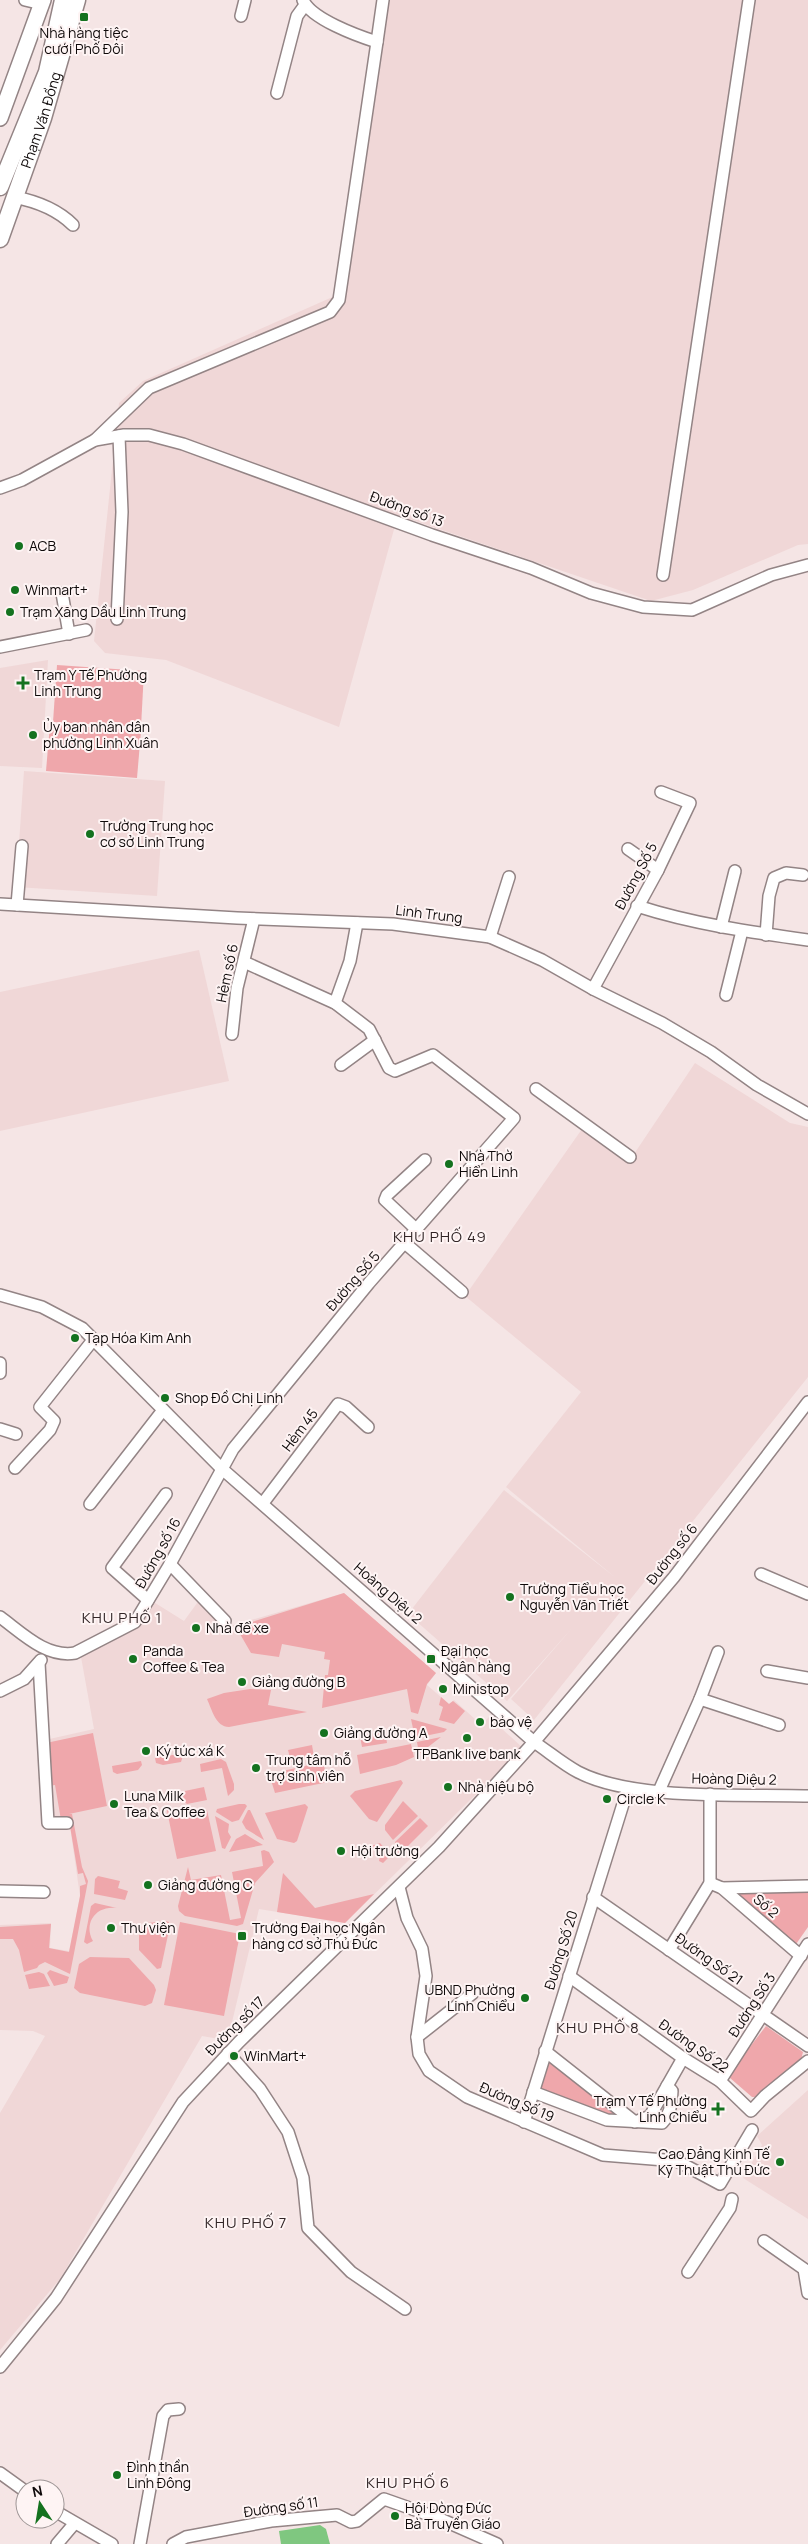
<svg xmlns="http://www.w3.org/2000/svg" width="808" height="2544" viewBox="0 0 808 2544" font-family="Manrope,sans-serif">
	<rect width="100%" height="100%" fill="#f5e5e5"/>
	<g fill="#f0d7d7">
		<polygon points="387,0 808,0 808,544 798,545 693,590 651,601 398,515 339,727 166,660 105,653 94,641 119,403 143,381 337,295"/>
		<polygon points="48,660 42,768 0,766 0,668"/>
		<polygon points="24,771 165,781 157,896 16,887"/>
		<polygon points="199,950 229,1081 0,1131 0,992"/>
		<polygon points="695,1063 790,1123 808,1127 808,1377 534,1720 511,1699 573,1627 507,1701 408,1614 504,1490 616,1578 506,1487 581,1392 465,1296 582,1129 630,1160"/>
		<polygon points="344,1593 436,1673 427,1685 449,1704 454,1700 476,1720 479,1718 484,1722 489,1717 523,1748 345,1923 259,1909 228,2039 225,2040 202,2036 60,2279 0,2350 0,2113 45,2036 33,2031 0,2030 0,1925 51,1923 50,1948 69,1951 80,1896 69,1820 49,1822 45,1740 94,1729 81,1657 140,1620 152,1601 184,1621 200,1599 227,1627"/>
		<polygon points="808,2090 808,2219 743,2178 762,2145 757,2136"/>
	</g>
	<g fill="#efa7ab">
		<polygon points="57,665 144,671 141,727 53,722"/>
		<polygon points="50,724 141,731 137,778 46,771"/>
		<polygon points="344,1593 436,1673 427,1684 418,1714 411,1712 407,1689 322,1708 325,1675 328,1675 330,1660 324,1659 325,1652 282,1644 279,1657 251,1653 240,1634 239,1626"/>
		<path d="M 250,1689 L 271,1690 L 268,1705 L 307,1712 L 229,1727 C 216,1727 212,1710 207,1699 L 224,1693 Z"/>
		<polygon points="441,1697 449,1704 453,1701 465,1711 454,1724 439,1720 443,1707 439,1705"/>
		<polygon points="411,1719 447,1729 444,1732 415,1738"/>
		<polygon points="385,1731 387,1743 362,1747 360,1736"/>
		<polygon points="93,1733 107,1806 69,1814 72,1814 82,1867 88,1881 70,1974 45,1962 39,1965 37,1968 24,1972 19,1950 13,1939 0,1939 0,1927 51,1924 49,1948 69,1952 80,1896 80,1886 86,1884 83,1873 78,1874 69,1820 61,1820 55,1785 48,1786 46,1767 51,1766 46,1743"/>
		<polygon points="441,1737 419,1754 417,1742"/>
		<polygon points="411,1744 414,1757 396,1765 360,1774 357,1755"/>
		<polygon points="312,1745 314,1757 291,1762 288,1750"/>
		<polygon points="184,1753 181,1762 163,1765 156,1763 155,1758"/>
		<polygon points="221,1759 226,1762 234,1784 234,1790 228,1796 222,1768 201,1772 200,1764"/>
		<polygon points="141,1761 142,1765 138,1770 117,1774 113,1772 112,1766"/>
		<polygon points="323,1762 328,1782 275,1793 269,1774"/>
		<polygon points="401,1780 403,1783 377,1822 369,1819 350,1796 355,1791"/>
		<polygon points="204,1787 207,1800 187,1804 183,1801 180,1792"/>
		<polygon points="403,1801 418,1816 393,1840 385,1830 385,1825"/>
		<polygon points="239,1804 245,1804 247,1806 239,1820 232,1822 216,1812 217,1809"/>
		<polygon points="305,1804 308,1807 297,1841 294,1843 277,1839 265,1813"/>
		<polygon points="166,1806 169,1806 175,1816 207,1810 216,1851 177,1859"/>
		<polygon points="248,1810 250,1810 264,1840 246,1829 242,1822"/>
		<polygon points="215,1816 229,1824 228,1832 231,1837 225,1849 222,1848"/>
		<polygon points="420,1818 428,1826 397,1857 395,1842"/>
		<polygon points="245,1834 263,1845 229,1852 236,1839"/>
		<polygon points="380,1843 388,1852 388,1858 383,1863 379,1861 380,1856 371,1846"/>
		<polygon points="264,1850 269,1852 274,1862 255,1883 243,1924 237,1926 185,1916 179,1911 178,1906 188,1867 191,1880 221,1875 230,1920 241,1918 232,1872 263,1866 261,1851"/>
		<polygon points="283,1873 315,1908 374,1894 345,1923 277,1912"/>
		<polygon points="98,1876 120,1881 118,1888 128,1891 125,1900 94,1894 95,1879"/>
		<polygon points="722,1888 808,1891 808,1927 794,1947"/>
		<path d="M 95,1903 L 117,1908 C 96,1905 83,1923 93,1941 L 87,1944 L 84,1942 L 91,1906 Z"/>
		<polygon points="166,1921 169,1922 169,1930 161,1968 157,1969 139,1950 139,1928 148,1923"/>
		<polygon points="180,1922 240,1934 224,2016 164,2005"/>
		<polygon points="90,1957 129,1958 154,1985 156,1990 152,2003 145,2006 80,1993 74,1988 79,1964"/>
		<polygon points="50,1970 69,1977 67,1983 54,1986 47,1973"/>
		<polygon points="39,1972 44,1974 50,1986 29,1989 25,1975"/>
		<polygon points="766,2026 803,2052 801,2060 757,2097 752,2097 730,2078 729,2074"/>
		<polygon points="547,2057 628,2120 608,2117 538,2089"/>
	</g>
	<polygon fill="#7fc780" points="320,2525 326,2529 330,2544 281,2544 279,2531"/>
	<g fill="none" stroke-linecap="round" stroke-linejoin="round">
		<defs>
			<g id="minor">
				<polyline points="25,0 42,4"/>
				<polyline points="241,16 245,0"/>
				<polyline points="377,42 383,0"/>
				<polyline points="277,93 297,16 305,5"/>
				<path d="M 14,197 C 35,201 57,209 73,225"/>
				<path d="M 95,440 L 149,388 L 330,312 L 339,300 L 377,42 C 358,36 311,19 303,0"/>
				<polyline points="0,488 22,480 95,440 124,435 149,435 183,444 432,535 531,568 591,593 643,607 692,610 771,575 808,565"/>
				<polyline points="663,575 749,0"/>
				<polyline points="62,593 69,634"/>
				<polyline points="117,619 122,512 119,436"/>
				<polyline points="0,647 86,630"/>
				<polyline points="628,849 658,870"/>
				<polyline points="0,904 237,918 393,924 490,937 542,960 593,989 662,1023 711,1052 757,1085 808,1114"/>
				<polyline points="17,905 22,846"/>
				<path d="M 637,906 C 693,924 750,932 808,940"/>
				<polyline points="721,927 735,871"/>
				<polyline points="766,935 769,896 774,878 786,873 803,875"/>
				<polyline points="490,937 509,877"/>
				<polyline points="593,989 658,870 690,803 661,792"/>
				<polyline points="726,995 742,931"/>
				<polyline points="335,1003 350,961 357,923"/>
				<polyline points="232,1034 237,988 254,919"/>
				<polyline points="341,1065 375,1040"/>
				<polyline points="536,1089 630,1157"/>
				<polyline points="417,1230 385,1200 387,1195 425,1160"/>
				<polyline points="406,1244 462,1292"/>
				<path d="M 0,1295 L 42,1307 L 82,1328 L 221,1468 L 534,1742 C 549,1752 563,1764 578,1772 C 634,1801 744,1794 808,1796"/>
				<polyline points="0,1363 0,1373"/>
				<polyline points="0,1429 16,1434"/>
				<polyline points="15,1468 50,1430 54,1421 40,1407 93,1340"/>
				<polyline points="263,1503 338,1404 346,1407 368,1427"/>
				<polyline points="90,1504 163,1410"/>
				<polyline points="170,1564 225,1621"/>
				<polyline points="761,1574 808,1594"/>
				<polyline points="148,1600 112,1568 166,1494"/>
				<path d="M 0,1617 C 22,1633 46,1658 75,1653 L 135,1622 L 170,1564 L 233,1449 L 369,1283 L 514,1118 L 433,1055 L 395,1071 L 389,1068 L 369,1029 L 335,1003 L 244,962"/>
				<polyline points="39,1663 48,1823 67,1823"/>
				<polyline points="767,1671 808,1678"/>
				<polyline points="0,1691 24,1679 41,1660"/>
				<polyline points="700,1699 779,1725"/>
				<polyline points="659,1791 700,1699 718,1652"/>
				<polyline points="710,1883 722,1888 801,1956"/>
				<polyline points="399,1887 407,1918 422,1949 426,1976 417,2037 419,2054 429,2071 467,2097 603,2155 677,2161 720,2184 752,2130"/>
				<polyline points="722,1888 808,1886"/>
				<polyline points="0,1891 44,1892"/>
				<polyline points="593,1897 808,2046"/>
				<polyline points="669,1950 710,1883 710,1794"/>
				<polyline points="569,1976 683,2058 720,2081 751,2111 765,2096 808,2061"/>
				<polyline points="417,2037 473,1993"/>
				<polyline points="545,2051 635,2122 650,2116 683,2058"/>
				<polyline points="228,2053 260,2089 288,2132 303,2178 308,2228 351,2272 405,2309"/>
				<polyline points="720,2081 808,1944"/>
				<path d="M 533,2092 L 607,2120 L 662,2123 C 671,2114 671,2104 672,2091 L 667,2086"/>
				<polyline points="524,2122 628,1788"/>
				<polyline points="764,2241 804,2269 808,2293"/>
				<polyline points="688,2272 730,2208 732,2199"/>
				<polyline points="0,2367 56,2298 183,2102 239,2042 439,1847 534,1742 674,1577 808,1402"/>
				<polyline points="0,2473 25,2491"/>
				<polyline points="55,2511 112,2544"/>
				<polyline points="57,2544 74,2524"/>
				<polyline points="140,2544 163,2416 168,2410 179,2409"/>
				<polyline points="173,2544 186,2537 271,2521 337,2515 351,2522 357,2521 384,2499 438,2518 497,2544"/>
			</g>
			<polyline id="major" points="0,118 43,0"/>
			<g id="highway">
				<polyline points="0,187 47,72 63,0"/>
				<path id="s1" d="M 0,239 L 43,118 L 77,0"/>
			</g>
		</defs>
		<use href="#minor" stroke="#938485" stroke-width="14"/>
		<use href="#major" stroke="#938485" stroke-width="18"/>
		<use href="#highway" stroke="#938485" stroke-width="19"/>
		<use href="#minor" stroke="#fff" stroke-width="11"/>
		<use href="#major" stroke="#fff" stroke-width="15"/>
		<use href="#highway" stroke="#fff" stroke-width="16"/>
	</g>
	<g fill="#14721f" stroke="#fef4f4" stroke-width="2">
		<rect x="79" y="12" width="10" height="10" rx="2.5"/>
		<circle cx="19" cy="546" r="5"/>
		<circle cx="15" cy="590" r="5"/>
		<circle cx="10" cy="612" r="5"/>
		<path d="M20.5 675.5h5v5h5v5h-5v5h-5v-5h-5v-5h5z"/>
		<circle cx="33" cy="735" r="5"/>
		<circle cx="90" cy="834" r="5"/>
		<circle cx="449" cy="1164" r="5"/>
		<circle cx="75" cy="1338" r="5"/>
		<circle cx="165" cy="1398" r="5"/>
		<circle cx="510" cy="1597" r="5"/>
		<circle cx="196" cy="1628" r="5"/>
		<circle cx="133" cy="1659" r="5"/>
		<rect x="426" y="1654" width="10" height="10" rx="2.5"/>
		<circle cx="242" cy="1682" r="5"/>
		<circle cx="443" cy="1689" r="5"/>
		<circle cx="480" cy="1722" r="5"/>
		<circle cx="324" cy="1733" r="5"/>
		<circle cx="467" cy="1738" r="5"/>
		<circle cx="146" cy="1751" r="5"/>
		<circle cx="256" cy="1768" r="5"/>
		<circle cx="448" cy="1787" r="5"/>
		<circle cx="607" cy="1799" r="5"/>
		<circle cx="114" cy="1804" r="5"/>
		<circle cx="341" cy="1851" r="5"/>
		<circle cx="148" cy="1885" r="5"/>
		<circle cx="111" cy="1928" r="5"/>
		<rect x="237" y="1931" width="10" height="10" rx="2.5"/>
		<circle cx="525" cy="1998" r="5"/>
		<circle cx="234" cy="2056" r="5"/>
		<path d="M715.5 2101.5h5v5h5v5h-5v5h-5v-5h-5v-5h5z"/>
		<circle cx="780" cy="2162" r="5"/>
		<circle cx="117" cy="2475" r="5"/>
		<circle cx="395" cy="2516" r="5"/>
	</g>
	<g text-anchor="middle" stroke-width="4" stroke-linejoin="round" paint-order="stroke">
		<g font-size="14" fill="#0f0a0a" stroke="#fef4f4" text-anchor="start">
			<text x="84" y="38" text-anchor="middle">Nhà hàng tiệc<tspan x="84" dy="16">cưới Phố Đôi</tspan></text>
			<text x="29" y="551">ACB</text>
			<text x="25" y="595">Winmart+</text>
			<text x="20" y="617">Trạm Xăng Dầu Linh Trung</text>
			<text x="34" y="680">Trạm Y Tế Phường<tspan x="34" dy="16">Linh Trung</tspan></text>
			<text x="43" y="732">Ủy ban nhân dân<tspan x="43" dy="16">phường Linh Xuân</tspan></text>
			<text x="100" y="831">Trường Trung học<tspan x="100" dy="16">cơ sở Linh Trung</tspan></text>
			<text x="459" y="1161">Nhà Thờ<tspan x="459" dy="16">Hiển Linh</tspan></text>
			<text x="85" y="1343">Tạp Hóa Kim Anh</text>
			<text x="175" y="1403">Shop Đồ Chị Linh</text>
			<text x="520" y="1594">Trường Tiểu học<tspan x="520" dy="16">Nguyễn Văn Triết</tspan></text>
			<text x="206" y="1633">Nhà để xe</text>
			<text x="143" y="1656">Panda<tspan x="143" dy="16">Coffee &amp; Tea</tspan></text>
			<text x="441" y="1656">Đại học<tspan x="441" dy="16">Ngân hàng</tspan></text>
			<text x="252" y="1687">Giảng đường B</text>
			<text x="453" y="1694">Ministop</text>
			<text x="490" y="1727">bảo vệ</text>
			<text x="334" y="1738">Giảng đường A</text>
			<text x="156" y="1756">Ký túc xá K</text>
			<text x="467" y="1759" text-anchor="middle">TPBank live bank</text>
			<text x="266" y="1765">Trung tâm hỗ<tspan x="266" dy="16">trợ sinh viên</tspan></text>
			<text x="458" y="1792">Nhà hiệu bộ</text>
			<text x="124" y="1801">Luna Milk<tspan x="124" dy="16">Tea &amp; Coffee</tspan></text>
			<text x="617" y="1804">Circle K</text>
			<text x="351" y="1856">Hội trường</text>
			<text x="158" y="1890">Giảng đường C</text>
			<text x="121" y="1933">Thư viện</text>
			<text x="252" y="1933">Trường Đại học Ngân<tspan x="252" dy="16">hàng cơ sở Thủ Đức</tspan></text>
			<text x="515" y="1995" text-anchor="end">UBND Phường<tspan x="515" dy="16">Linh Chiểu</tspan></text>
			<text x="244" y="2061">WinMart+</text>
			<text x="707" y="2106" text-anchor="end">Trạm Y Tế Phường<tspan x="707" dy="16">Linh Chiểu</tspan></text>
			<text x="770" y="2159" text-anchor="end">Cao Đẳng Kinh Tế<tspan x="770" dy="16">Kỹ Thuật Thủ Đức</tspan></text>
			<text x="127" y="2472">Đình thần<tspan x="127" dy="16">Linh Đông</tspan></text>
			<text x="405" y="2513">Hội Dòng Đức<tspan x="405" dy="16">Bà Truyền Giáo</tspan></text>
		</g>
		<g font-size="14" fill="#0f0a0a" stroke="#fef4f4">
			<text dy="5" stroke="none"><textPath href="#s1" startOffset="126">Phạm Văn Đồng</textPath></text>
			<text transform="translate(407 509) rotate(20)" y="5">Đường số 13</text>
			<text transform="translate(636 876) rotate(-62)" y="5">Đường Số 5</text>
			<text transform="translate(429 914) rotate(7)" y="5">Linh Trung</text>
			<text transform="translate(227 973) rotate(-78)" y="5">Hẻm số 6</text>
			<text transform="translate(353 1281) rotate(-49)" y="5">Đường Số 5</text>
			<text transform="translate(300 1430) rotate(-53)" y="5">Hẻm 45</text>
			<text transform="translate(158 1553) rotate(-61)" y="5">Đường số 16</text>
			<text transform="translate(672 1554) rotate(-52)" y="5">Đường số 6</text>
			<text transform="translate(388 1593) rotate(41)" y="5">Hoàng Diệu 2</text>
			<text transform="translate(734 1779) rotate(1)" y="5">Hoàng Diệu 2</text>
			<text transform="translate(766 1906) rotate(41)" y="5">Số 2</text>
			<text transform="translate(561 1950) rotate(-73)" y="5">Đường Số 20</text>
			<text transform="translate(709 1959) rotate(35)" y="5">Đường Số 21</text>
			<text transform="translate(752 2005) rotate(-57)" y="5">Đường Số 3</text>
			<text transform="translate(235 2026) rotate(-45)" y="5">Đường số 17</text>
			<text transform="translate(694 2046) rotate(35)" y="5">Đường Số 22</text>
			<text transform="translate(517 2102) rotate(23)" y="5">Đường Số 19</text>
			<text transform="translate(281 2507) rotate(-8)" y="5">Đường số 11</text>
		</g>
		<g font-size="15" letter-spacing="1" fill="#322627" stroke="#fef4f4">
			<text x="440" y="1242">KHU PHỐ 49</text>
			<text x="122" y="1623">KHU PHỐ 1</text>
			<text x="598" y="2033">KHU PHỐ 8</text>
			<text x="246" y="2228">KHU PHỐ 7</text>
			<text x="408" y="2488">KHU PHỐ 6</text>
		</g>
	</g>
	<g transform="translate(40 2504) rotate(348)"><circle r="24" fill="#fef4f4" stroke="#9e9696"/>
	<path d="M0-4L9 19L0 12L-9 19Z" fill="#14721f"/>
	<text y="-8" font-size="14" font-weight="bold" text-anchor="middle" fill="#0f0a0a">N</text>
	</g>
</svg>
